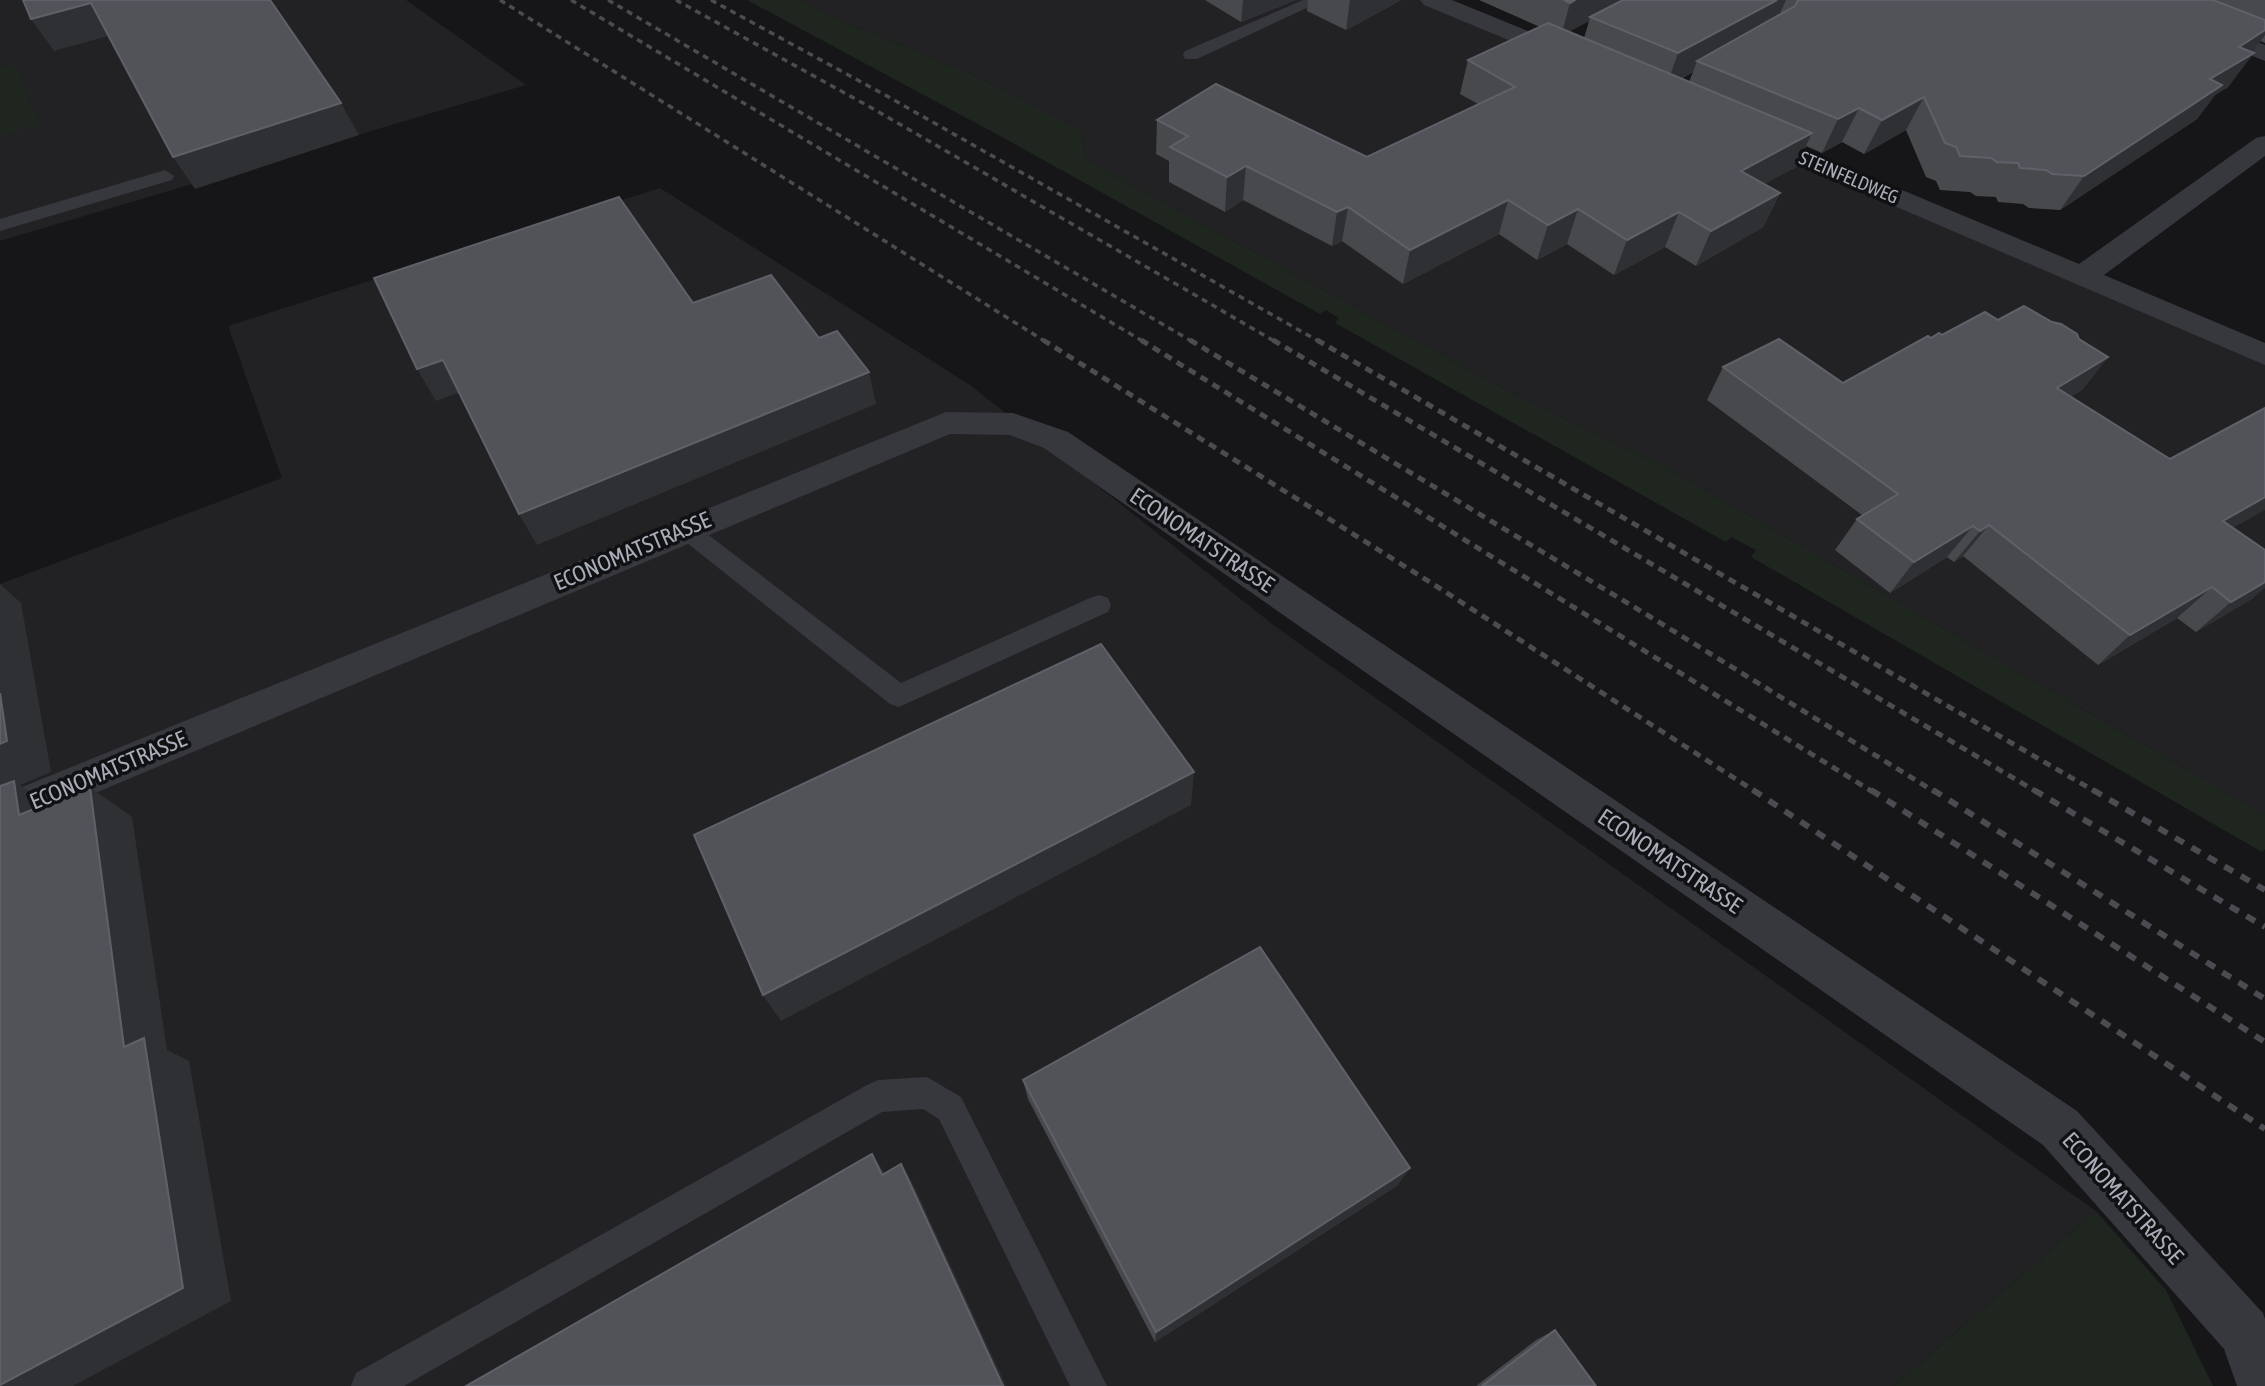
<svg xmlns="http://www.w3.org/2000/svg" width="2265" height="1386" viewBox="0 0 2265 1386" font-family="'Asap Condensed',sans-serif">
	<rect width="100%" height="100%" fill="#161618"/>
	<g fill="#222225">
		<polygon points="0,0 406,0 526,85 0,241"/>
		<polygon points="801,0 1449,0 2265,351 2265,815 1662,465 1521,398 1086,160 1082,131 969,73 836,18"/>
		<polygon points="660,188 970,385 1276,627 2096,1211 1894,1386 0,1386 0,584 282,478 228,326"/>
	</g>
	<g fill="#1e261f">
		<polygon points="747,0 801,0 836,18 969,73 1082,131 1086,160 1521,398 1662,465 2265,815 2265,849 2262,852 1751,557 1756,550 1731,537 1726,542 1335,323 1339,318 1326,310 1320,314 1013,143"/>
		<polygon points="15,64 39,124 0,136 0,68"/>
		<polygon points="2096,1211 2166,1290 2213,1386 1894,1386"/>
	</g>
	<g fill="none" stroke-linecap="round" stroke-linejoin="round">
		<g fill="#37383d" fill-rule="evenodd">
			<polygon points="1303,0 1324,0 1197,59 1185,59 1183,55 1185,51"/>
			<polygon points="165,170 174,176 172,180 0,231 0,219"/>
			<polygon points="685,520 693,523 901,683 1090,598 1099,595 1108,598 1111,605 1108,612 899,707 890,704 677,535 673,529 677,523"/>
			<polygon points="927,1077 961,1097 1107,1386 1070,1386 939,1119 923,1109 882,1112 404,1386 351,1386 356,1373 867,1085 878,1080"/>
		</g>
		<g fill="#37383d" fill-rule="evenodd">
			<polygon points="1420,0 1452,0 1577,51 1580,56 1577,61 1568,63 1559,61 1424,5"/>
			<polygon points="2123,0 2155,0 2265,45 2265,61 2127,5"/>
			<polygon points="1752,127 2079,264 2256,138 2265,136 2265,156 2104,275 2265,343 2265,365 1743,141 1739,135 1743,129"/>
			<polygon points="946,412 1013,413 1068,432 2077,1111 2263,1313 2265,1319 2265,1386 2237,1386 2224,1349 2043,1145 1044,448 1010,435 950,434 0,833 0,796"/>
		</g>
		<g stroke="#4a4c52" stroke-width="3.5" stroke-dasharray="6 5" stroke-linecap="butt">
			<polyline points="500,0 1046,342"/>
			<polyline points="571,0 1144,342"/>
			<polyline points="608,0 1193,342"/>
			<polyline points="676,0 870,107 1276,342"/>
			<polyline points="711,0 885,95 1320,342"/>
		</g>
		<g stroke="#4a4c52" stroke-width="5" stroke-dasharray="8 6" stroke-linecap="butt">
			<polyline points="1043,340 1433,584 1756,792"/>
			<polyline points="1141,340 1873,792"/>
			<polyline points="1190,340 1649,616 1935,792"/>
			<polyline points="1273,340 2037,792"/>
			<polyline points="1317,340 2096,792"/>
		</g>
		<g stroke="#4a4c52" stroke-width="6" stroke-dasharray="10 9" stroke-linecap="butt">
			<polyline points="1753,790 2265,1129"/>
			<polyline points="1871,790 2265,1042"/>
			<polyline points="1933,790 2265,999"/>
			<polyline points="2034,790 2265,927"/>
			<polyline points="2093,790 2265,890"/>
		</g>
	</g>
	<g fill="#47494d" fill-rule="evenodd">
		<polygon points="1205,0 1296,0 1241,22"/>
		<polygon points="1308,0 1401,0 1346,30 1307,11"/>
		<path d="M 1479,0 L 2265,0 L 2265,43 L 2260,41 L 2228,87 L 2215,95 L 2197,119 L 2060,210 L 2029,208 L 2023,204 L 1998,202 L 1996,197 L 1976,196 L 1970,192 L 1940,190 L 1936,181 L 1926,177 L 1906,130 L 1864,154 L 1842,142 L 1822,153 L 1806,146 L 1796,167 L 1764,184 L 1780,193 L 1763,227 L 1696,266 L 1665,247 L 1614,275 L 1567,244 L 1537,260 L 1499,234 L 1403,284 L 1342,241 L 1332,246 L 1243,200 L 1225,212 L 1169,182 L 1169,161 L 1156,154 L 1157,120 L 1367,157 L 1478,104 L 1460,94 L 1468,60 L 1540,27 ZM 1589,21 L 1584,38 L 1568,32 ZM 1693,72 L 1689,82 L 1681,79 Z"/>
		<polygon points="1998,320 2079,339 2108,357 2082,390 2070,397 2233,528 2253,598 2196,632 2177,618 2098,665 1963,556 1954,562 1947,557 1890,593 1835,550 1857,519 1862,515 1707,400 1723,367 1843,383 1931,338"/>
		<polygon points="1023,1080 1398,1185 1155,1342 1028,1099"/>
		<polygon points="1555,1330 1596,1386 1476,1386 1536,1340"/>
	</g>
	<g fill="#2f3033">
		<polygon points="1243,0 1296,0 1241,22"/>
		<polygon points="1350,0 1401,0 1346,30"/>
		<polygon points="1575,0 1625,0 1590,17 1589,21 1561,36 1570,3"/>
		<polygon points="1777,0 1786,0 1774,27 1697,61 1693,72 1666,87 1678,53"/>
		<polygon points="91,3 112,35 54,51 31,19"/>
		<polygon points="2265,30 2265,35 2250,55 2254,53 2228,87 2215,95 2197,119 2060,210 2084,176 2210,79 2239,47"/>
		<polygon points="1924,97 1906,130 1864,154 1882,120"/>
		<polygon points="341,103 359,135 195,189 173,157"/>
		<polygon points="1859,108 1842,142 1822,153 1838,119"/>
		<polygon points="1812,133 1796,167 1726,205 1741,171"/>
		<polygon points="1246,166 1243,200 1225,212 1227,177"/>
		<polygon points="1780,193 1763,227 1696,266 1711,231"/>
		<polygon points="1508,200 1499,234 1403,284 1410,250"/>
		<polygon points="1348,207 1342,241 1332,246 1337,212"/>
		<polygon points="1578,209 1567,244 1537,260 1548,225"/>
		<polygon points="1679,212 1665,247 1614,275 1627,240"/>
		<polygon points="2108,357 2082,390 2031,421 2057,388"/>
		<polygon points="443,360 461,392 436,401 417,369"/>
		<polygon points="869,372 876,404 537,545 519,514"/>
		<polygon points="2265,497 2265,510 2190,552 2223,521"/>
		<polygon points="1989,525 1963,556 1954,562 1980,531"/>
		<polygon points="1973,526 1947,557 1890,593 1914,562"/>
		<polygon points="2265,582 2265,588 2253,598 2196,632 2231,602"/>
		<polygon points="0,584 21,603 51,772 20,785 58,811 19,815 0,794"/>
		<polygon points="2212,587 2177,618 2098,665 2130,635"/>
		<polygon points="1194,772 1191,805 781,1021 763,995"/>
		<polygon points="90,787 132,817 167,1050 189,1061 231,1301 73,1386 0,1386 124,1047"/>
		<polygon points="872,1154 886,1175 882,1175"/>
		<polygon points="901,1164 913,1184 1006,1386 1003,1386"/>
		<polygon points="1410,1168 1398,1185 1155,1342 1156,1332"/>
	</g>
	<g fill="#525359" stroke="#5f6168" stroke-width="2">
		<polygon points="23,0 270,0 341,103 173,157 91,3 31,19"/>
		<polygon points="1564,0 1575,0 1570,3"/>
		<polygon points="1623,0 1777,0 1678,53 1590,17"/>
		<polygon points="1798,0 2213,0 2265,20 2265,30 2239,47 2254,53 2210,79 2222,85 2084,176 2052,174 2046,170 2020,168 2018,163 1997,162 1991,158 1960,156 1956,147 1945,143 1924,97 1882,120 1859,108 1838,119 1697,61 1795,6"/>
		<polygon points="1548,23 1812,133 1741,171 1780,193 1711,231 1679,212 1627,240 1578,209 1548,225 1508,200 1410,250 1348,207 1337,212 1246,166 1227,177 1170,147 1188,136 1157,120 1216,84 1367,157 1515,87 1468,60"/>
		<polygon points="619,197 693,303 771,275 819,338 837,331 869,372 519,514 443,360 417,369 374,278"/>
		<polygon points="2024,306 2052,322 2061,324 2077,334 2079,339 2108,357 2057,388 2170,459 2265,408 2265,497 2223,521 2265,550 2265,582 2231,602 2212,587 2130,635 1989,525 1980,531 1973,526 1914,562 1857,519 1898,494 1723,367 1779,339 1843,383 1928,336 1931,338 1939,333 1942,335 1985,312 1998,320"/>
		<polygon points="1101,644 1194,772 763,995 694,835"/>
		<polygon points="0,693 7,741 0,744"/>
		<polygon points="14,781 19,815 90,787 124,1047 144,1038 183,1288 0,1385 0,786"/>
		<polygon points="1260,947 1410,1168 1156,1332 1023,1080"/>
		<polygon points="872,1154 882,1175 901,1164 1003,1386 466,1386"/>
		<polygon points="1555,1330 1596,1386 1482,1386"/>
	</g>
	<g text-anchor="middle" stroke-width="7" stroke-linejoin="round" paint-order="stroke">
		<g font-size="19" fill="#a8adb8" stroke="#111113">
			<text transform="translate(1849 177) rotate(23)" y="7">STEINFELDWEG</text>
		</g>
		<g font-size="23" fill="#a8adb8" stroke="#111113">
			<text transform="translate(1202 540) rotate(34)" y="8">ECONOMATSTRASSE</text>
			<text transform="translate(632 551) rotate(-23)" y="8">ECONOMATSTRASSE</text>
			<text transform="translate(108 770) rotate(-23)" y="8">ECONOMATSTRASSE</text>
			<text transform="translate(1670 861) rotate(34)" y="8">ECONOMATSTRASSE</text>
			<text transform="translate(2123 1198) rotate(48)" y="8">ECONOMATSTRASSE</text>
		</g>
	</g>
</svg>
